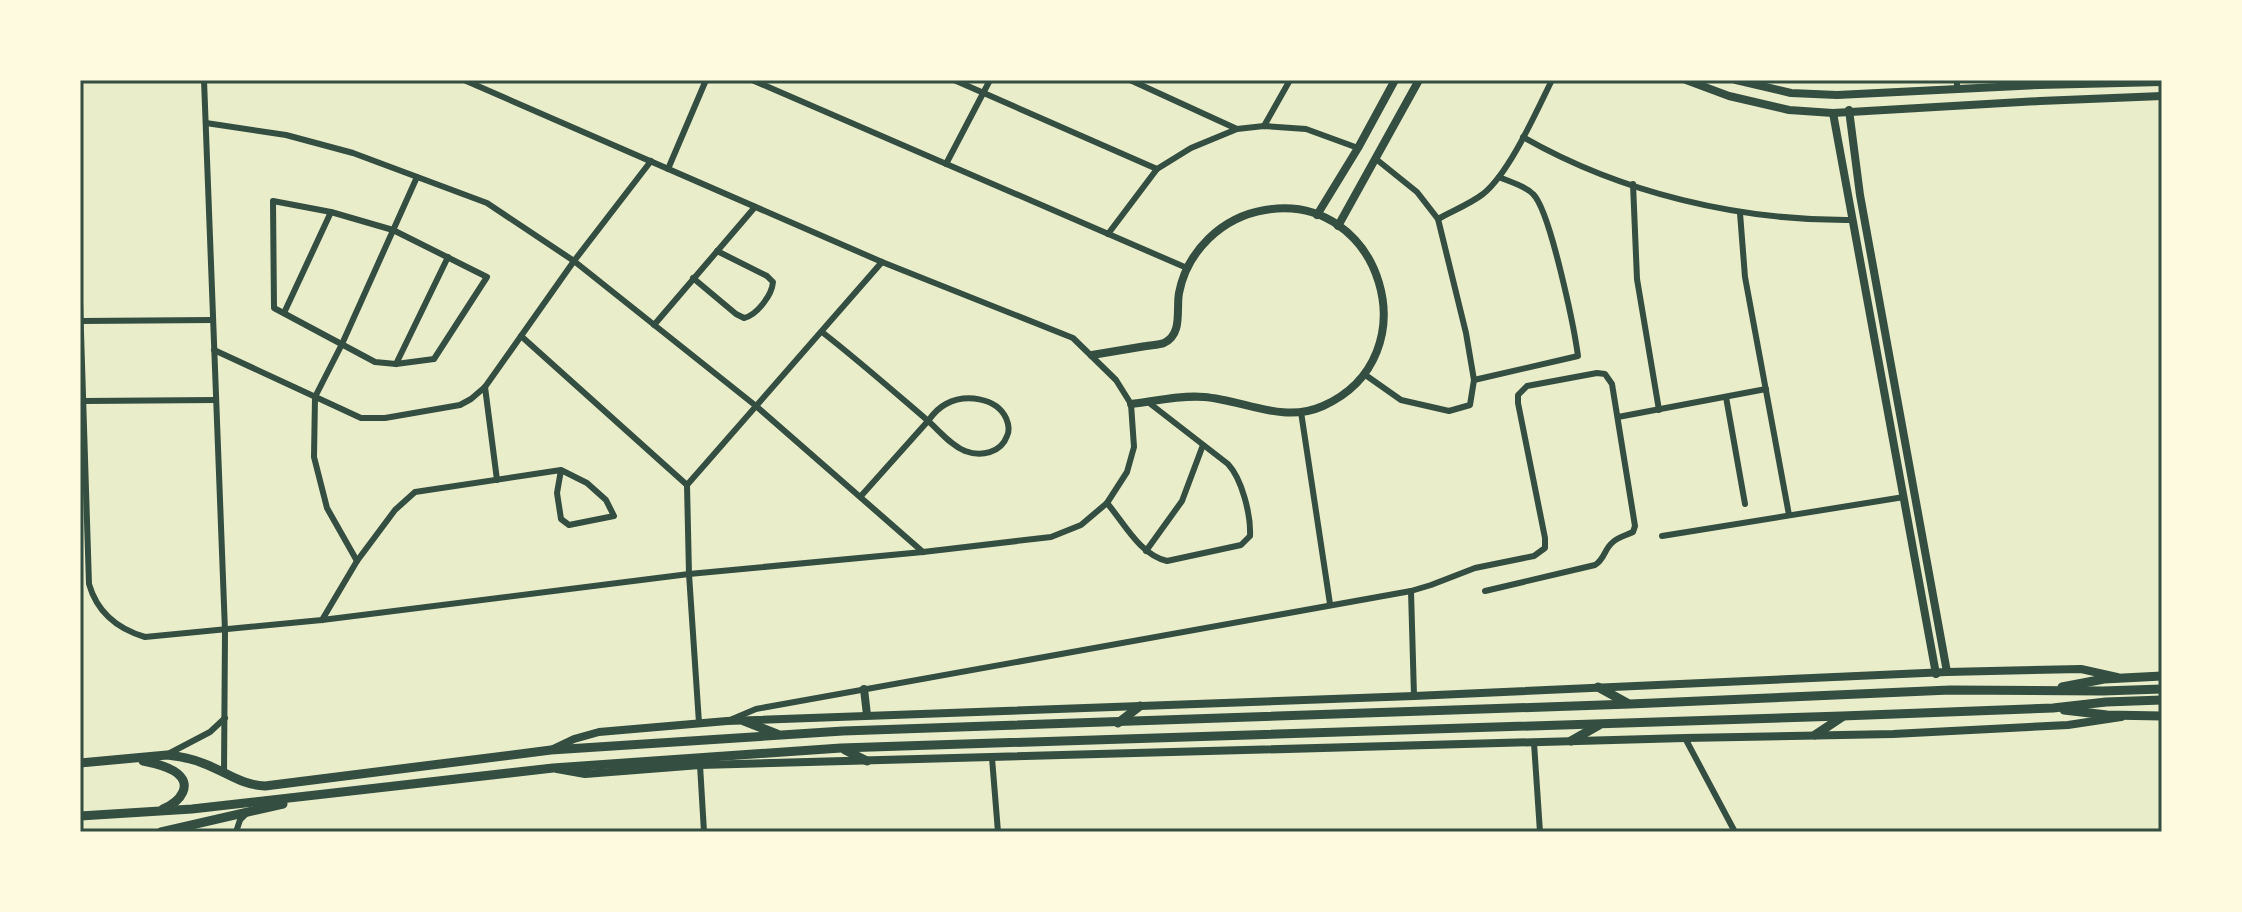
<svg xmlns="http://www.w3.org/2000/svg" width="2242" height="912" viewBox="0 0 2242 912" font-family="Rubik,sans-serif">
	<rect width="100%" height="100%" fill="#e9edc9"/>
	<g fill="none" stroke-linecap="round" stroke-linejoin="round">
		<g stroke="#344e41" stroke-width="6">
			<polyline points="204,80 225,631 224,774"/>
			<polyline points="752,80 1187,268"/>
			<polyline points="954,80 1157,169"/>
			<polyline points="1130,80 1237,129"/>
			<polyline points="1957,80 1957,88"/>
			<polyline points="206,123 286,135 353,153 487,203 574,261 756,406 923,552"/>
			<polyline points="1264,126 1290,80"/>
			<path d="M 1523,137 C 1621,193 1739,221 1852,220"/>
			<polyline points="946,164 990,80"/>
			<polyline points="668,169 706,80"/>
			<polyline points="1633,184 1637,279 1659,410"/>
			<polygon points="273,201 331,212 393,230 487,277 434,359 396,364 375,362 274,308"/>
			<polyline points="1740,213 1745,277 1789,515"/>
			<path d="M 1438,219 C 1452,211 1470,204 1483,194 C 1510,172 1536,112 1552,80"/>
			<polyline points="1108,234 1157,169 1191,148 1237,129 1264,126 1306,129 1358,148"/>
			<path d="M 693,278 L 736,314 L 744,318 C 757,315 772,295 773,282 L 767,276 L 717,251"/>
			<path d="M 80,301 L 89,584 C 97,612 118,629 145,637 L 322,620 L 689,574 L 923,552 L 1051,537 L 1081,525 L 1107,503 L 1127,472 L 1134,447 L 1131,404 L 1116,380 L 1073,338 L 882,262 L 464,80"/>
			<polyline points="284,313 331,212"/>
			<polyline points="81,321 213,320"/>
			<polyline points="654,325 755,207"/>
			<path d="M 822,332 C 858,360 892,390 927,420 C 939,430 950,445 965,451 C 981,457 1001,453 1007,436 C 1010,430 1009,425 1006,418 C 996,397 965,394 946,404 C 938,408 933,414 928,421 L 861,496"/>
			<polyline points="521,336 687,485"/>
			<polyline points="214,350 361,418 385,418 460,405 471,399 485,387 574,261 651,161"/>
			<polyline points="396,364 448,257"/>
			<polyline points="1364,374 1401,400 1449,411 1470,405 1474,380 1466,333 1438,219 1417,192 1376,159"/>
			<path d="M 1474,380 L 1578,356 C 1574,327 1550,210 1533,194 C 1524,185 1510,182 1499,177"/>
			<polyline points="485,387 497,480"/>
			<polyline points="1726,397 1745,504"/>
			<polyline points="84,401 216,400"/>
			<polyline points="1301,412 1330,604"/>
			<polyline points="1618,417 1766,389"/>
			<path d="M 1107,503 C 1124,523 1140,555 1167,561 L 1241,545 L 1250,536 C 1251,515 1242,479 1228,464 L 1148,402"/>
			<polyline points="1662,536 1904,497"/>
			<polyline points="1146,551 1182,501 1203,445"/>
			<polyline points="357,561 327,508 314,457 315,397 342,344 417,177"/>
			<polyline points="1411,591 1414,696"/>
			<polyline points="322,620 357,561 395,510 415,492 561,470 587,483 606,500 614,516 569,525 561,519 557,493 561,470"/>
			<path d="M 730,720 L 756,709 L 1411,591 L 1431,585 L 1475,568 L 1534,556 L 1545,548 L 1545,538 L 1518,403 L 1518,395 L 1527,386 L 1597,373 L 1605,374 L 1612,384 L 1635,526 L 1633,532 C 1627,535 1618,537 1613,542 C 1604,549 1605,559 1595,565 L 1485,591"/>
			<polyline points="699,723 689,574 687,485 882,262"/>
			<polyline points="1685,738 1735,832"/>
			<polyline points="1534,743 1540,832"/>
			<polyline points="168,754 210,732 225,718"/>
			<polyline points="992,758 998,832"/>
			<polyline points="700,765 704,832"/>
			<polyline points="236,832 240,820 245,815"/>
		</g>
		<g stroke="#344e41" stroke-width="8">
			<polyline points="1686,80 1729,96 1789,110 1833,113 2040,101 2162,96"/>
			<polyline points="1736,80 1791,93 1837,95 2039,85 2162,82"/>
			<polyline points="1849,110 1860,195 1947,672"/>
			<polyline points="1833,113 1936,674"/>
			<polyline points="1317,215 1358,148 1395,80"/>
			<polyline points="1338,226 1419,80"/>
			<path d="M 1092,355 C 1110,352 1128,349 1146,346 C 1151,345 1159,345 1164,343 C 1183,334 1176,310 1179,293 C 1187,251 1222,217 1265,210 C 1381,190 1433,357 1323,406 C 1283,424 1244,400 1204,397 C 1181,395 1155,401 1131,404"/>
			<polyline points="864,689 867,715"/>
			<polyline points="553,749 574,739 599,732 727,721 1414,696 1947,672 2081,669 2117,677"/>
			<polyline points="557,769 585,774 700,765 1685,738 1893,734 2068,725 2121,717"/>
		</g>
		<g stroke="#344e41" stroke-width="9">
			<polyline points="1598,687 1627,703"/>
			<polyline points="2062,687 2104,679 2162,676"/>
			<polyline points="2064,710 2107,715 2162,716"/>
			<polyline points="744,721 777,734"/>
			<polyline points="1118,723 1140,706"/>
			<polyline points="1815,735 1842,717"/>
			<polyline points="1571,741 1599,725"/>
			<polyline points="845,750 867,761"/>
			<path d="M 143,761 C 153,763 164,765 174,771 C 195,784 180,802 163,809"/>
			<path d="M 80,763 L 167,755 C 180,756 193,759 205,764 C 226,772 241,785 265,786 L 551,750 L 843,731 L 1630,704 L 1950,690 L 2103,691 L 2162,689"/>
			<polyline points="80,816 192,809 553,768 841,748 1842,716 2053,708 2106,702 2162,700"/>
			<polyline points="161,832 283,804"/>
		</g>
	</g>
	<rect width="2242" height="912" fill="none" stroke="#fefae0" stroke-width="164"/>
	<rect x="82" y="82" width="2078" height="748" fill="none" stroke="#344e41" stroke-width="3"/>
</svg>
